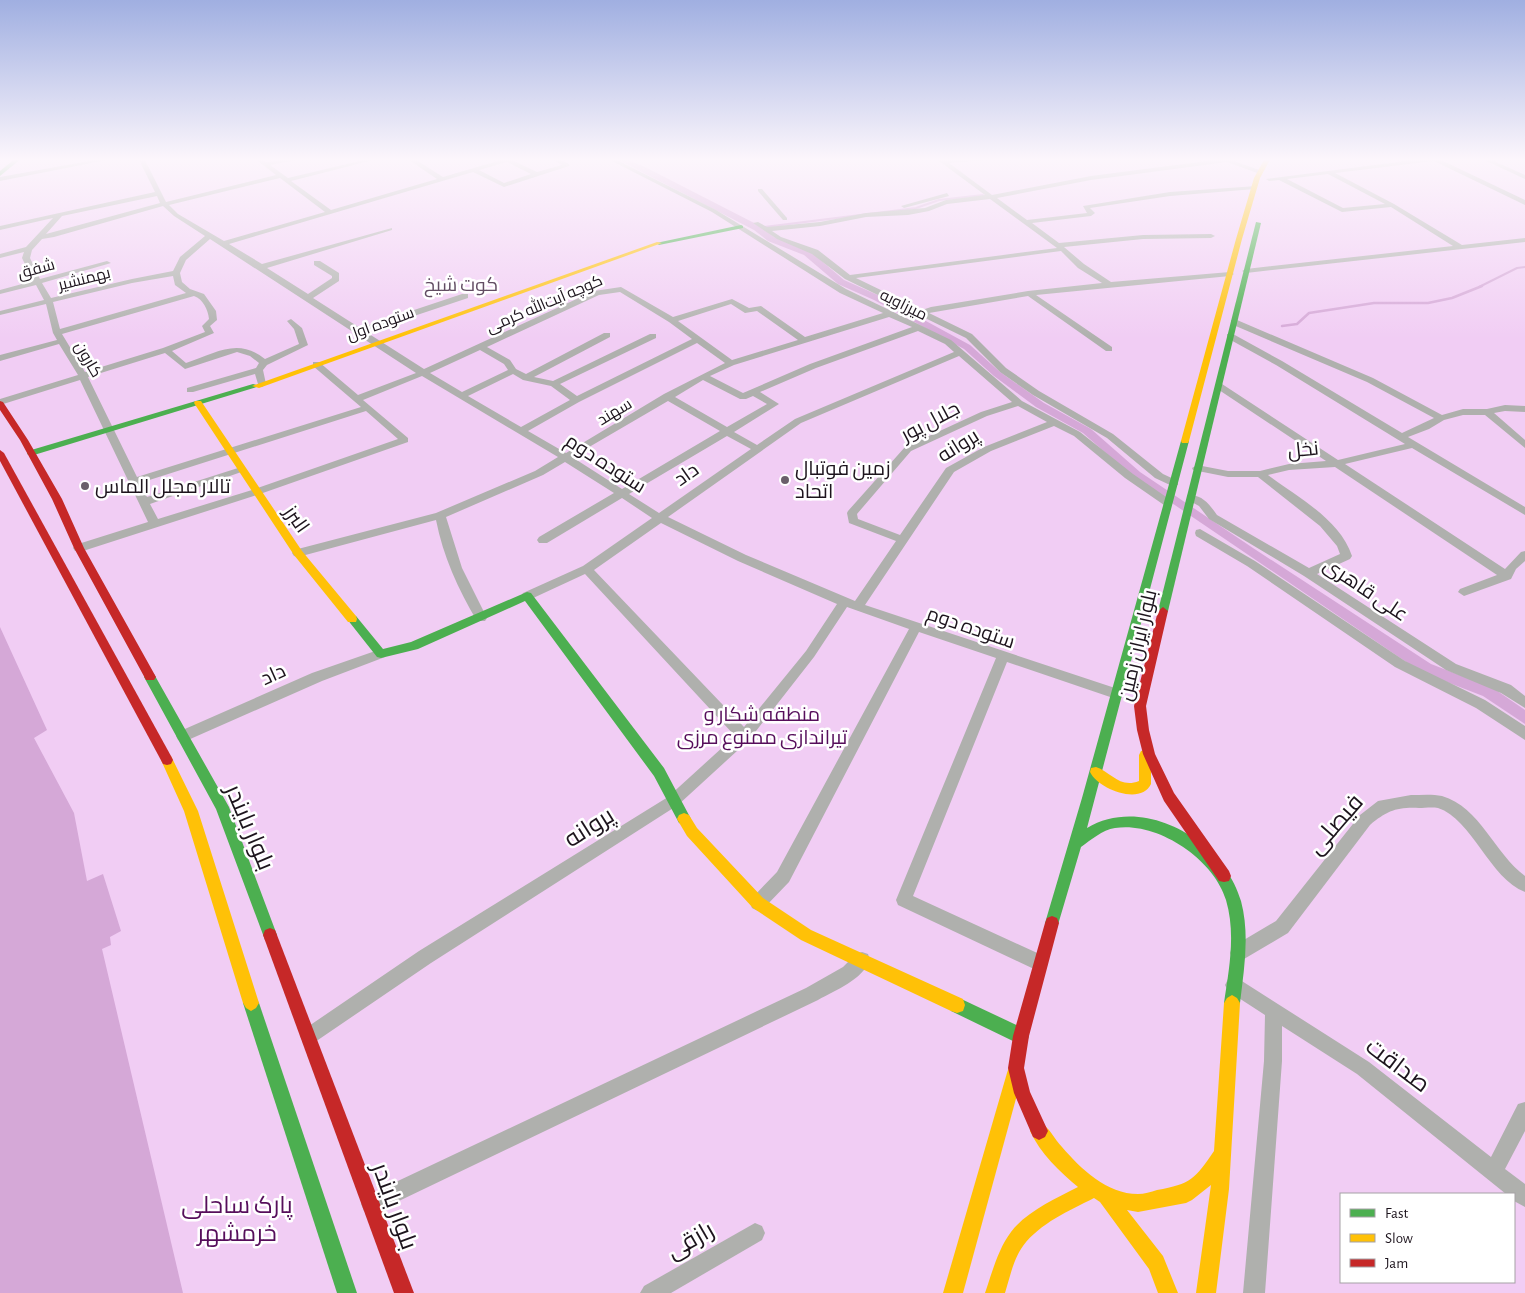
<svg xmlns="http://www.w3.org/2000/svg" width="1525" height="1293" viewBox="0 0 1525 1293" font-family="'Alegreya Sans',Cairo,sans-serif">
	<rect width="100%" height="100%" fill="#f8ebf9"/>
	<path fill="#f1cdf4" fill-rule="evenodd" d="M 0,158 L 1525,158 L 1525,1293 L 0,1293 ZM 1341,1194 L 1514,1194 L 1514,1282 L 1341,1282 Z"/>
	<polygon fill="#d5a8d7" points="0,627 47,730 34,738 74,813 87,881 103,874 121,931 110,937 111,945 102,949 183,1293 0,1293"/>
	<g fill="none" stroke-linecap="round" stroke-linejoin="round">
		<g stroke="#d5a8d7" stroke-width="2">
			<polyline points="757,228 916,208 939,200 983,195"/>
			<polyline points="1479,287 1517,268 1525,267"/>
		</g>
		<polyline stroke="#d5a8d7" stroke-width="2.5" points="1282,326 1297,324 1309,313 1374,303 1428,303 1452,298 1482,286"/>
		<polygon fill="#d5a8d7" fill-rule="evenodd" points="615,158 623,158 643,166 760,226 774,237 810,251 844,280 880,296 970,345 1000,372 1044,403 1091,429 1140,472 1253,548 1431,664 1493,688 1525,710 1525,724 1483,696 1421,672 1132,476 1083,433 1036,407 994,376 964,349 874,300 838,284 804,255 768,241 754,230"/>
		<g fill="#afb0ad" fill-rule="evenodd">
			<polygon points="106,158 117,158 0,181 0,177"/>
			<path d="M 138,158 L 144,158 L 166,202 L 276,175 L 254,158 L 260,158 L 266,162 L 309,158 L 270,165 L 288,178 L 372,158 L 381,158 L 291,181 L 331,210 L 437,179 L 406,158 L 413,158 L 443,177 L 508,158 L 517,158 L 512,160 L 537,172 L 562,165 L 550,158 L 557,158 L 569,164 L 569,166 L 504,187 L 473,172 L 229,244 L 262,264 L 392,228 L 392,230 L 267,268 L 308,294 L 332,278 L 332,276 L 314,265 L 314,261 L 320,261 L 339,273 L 339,281 L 313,298 L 360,328 L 462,294 L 468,294 L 468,298 L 366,332 L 424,369 L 594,291 L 621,287 L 673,317 L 732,299 L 749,308 L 761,306 L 805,337 L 883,313 L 840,293 L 712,212 L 606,158 L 613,158 L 716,210 L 846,289 L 951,340 L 1022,401 L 1080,432 L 1133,474 L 1172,501 L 1172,505 L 1164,505 L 1125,478 L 1074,436 L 1054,426 L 991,451 L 954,472 L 865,605 L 1121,690 L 1123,694 L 1121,698 L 1116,699 L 1007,662 L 913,896 L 1046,957 L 1048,963 L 1046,969 L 1040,971 L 1034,969 L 898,905 L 896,900 L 996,658 L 919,632 L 789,882 L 764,908 L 758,911 L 752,908 L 750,903 L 752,898 L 777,872 L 909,629 L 847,607 L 814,657 L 749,740 L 678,805 L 431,963 L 315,1042 L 309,1045 L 303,1042 L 300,1036 L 303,1030 L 419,951 L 668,797 L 735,736 L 585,574 L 531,599 L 523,599 L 521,596 L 523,593 L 583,566 L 652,518 L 622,498 L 547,543 L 539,543 L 537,540 L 539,537 L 614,493 L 565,462 L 543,475 L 446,517 L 462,568 L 487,618 L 485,621 L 477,621 C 458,589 443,556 436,520 L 298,557 L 294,556 L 292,553 L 294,550 L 436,513 L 535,471 L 558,457 L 422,376 L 363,400 L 408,438 L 408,442 L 260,494 L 83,551 L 75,551 L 73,548 L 75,545 L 148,522 L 80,380 L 0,405 L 0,399 L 78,375 L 59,344 L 0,361 L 0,355 L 57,340 L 53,333 L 46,304 L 0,315 L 0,311 L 44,300 L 36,285 L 0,294 L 0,290 L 33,281 L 22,258 L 24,252 L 0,258 L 0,254 L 26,247 L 53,218 L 0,230 L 0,226 L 155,192 ZM 507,162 L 531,174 L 504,183 L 479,170 ZM 280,178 L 325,212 L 224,241 L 178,214 L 169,205 ZM 157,196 L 160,203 L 46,234 L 62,216 ZM 163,206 L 174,216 L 205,236 L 180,257 L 173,271 L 132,279 L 51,298 L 42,283 L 111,263 L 107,261 L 40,279 L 30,258 L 32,250 L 42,239 L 54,237 ZM 210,239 L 416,373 L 358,395 L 319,362 L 313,362 L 313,366 L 361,407 L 137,477 L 88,377 L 165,353 L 185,369 L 237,352 L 250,356 L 259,363 L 256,368 L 187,388 L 187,392 L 193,392 L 255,374 L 258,384 L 262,387 L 266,384 L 263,370 L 267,365 L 308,345 L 302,328 L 291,319 L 287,321 L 294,329 L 299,344 L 265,359 C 238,337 216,353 186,363 L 172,351 L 214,333 L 210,326 L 217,320 L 216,311 L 204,294 L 190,289 L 182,282 L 180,273 L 186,260 ZM 173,276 L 175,285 L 186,293 L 60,329 L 53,302 L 132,283 ZM 620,292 L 669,322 L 692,339 L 577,396 L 560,384 L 656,338 L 656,334 L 650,334 L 553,381 L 534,377 L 610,337 L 610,333 L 604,333 L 526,374 L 516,369 L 510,360 L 487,347 L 599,295 ZM 194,296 C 203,299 208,310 209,319 L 202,326 L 205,332 L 163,348 L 85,372 L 62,334 ZM 731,304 L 745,313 L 757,311 L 798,340 L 732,360 L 678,321 ZM 889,317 L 912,327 L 810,364 L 743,393 L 710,376 L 734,365 ZM 918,331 L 945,344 L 954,352 L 795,419 L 757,445 L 734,432 L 779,404 L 760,392 L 816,368 ZM 697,343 L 725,363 L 664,394 L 566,453 L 528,431 L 579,402 ZM 480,350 L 504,364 L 508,370 L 462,392 L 430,373 ZM 959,356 L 1012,402 L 981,412 L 905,447 L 848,511 L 847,513 L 849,523 L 896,541 L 855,601 L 746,555 L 668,517 L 801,423 ZM 513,374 L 523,380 L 551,386 L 570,400 L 521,427 L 468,396 ZM 703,380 L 740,399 L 746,399 L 753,396 L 767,404 L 727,427 L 675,397 ZM 668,401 L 720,431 L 622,489 L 572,457 ZM 1018,406 L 1047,422 L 984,447 L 946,468 L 900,535 L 858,519 L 857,514 L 911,451 L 987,416 ZM 366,411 L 398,439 L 252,490 L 158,519 L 150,504 L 247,470 L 242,467 L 238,468 L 147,497 L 140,483 ZM 727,436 L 751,449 L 659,513 L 629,494 ZM 661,523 L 738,561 L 837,604 L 806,651 L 744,727 L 594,570 Z"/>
			<path d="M 935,158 L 942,158 L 945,160 L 988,158 L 985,160 L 949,163 L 992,195 L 1091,176 L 1230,158 L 1241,158 L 1234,161 L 1262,171 L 1260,174 L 1227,162 L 1091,180 L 997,198 L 1027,220 L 1087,213 L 1083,206 L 1170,192 L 1257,186 L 1255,189 L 1170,196 L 1090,208 L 1095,213 L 1091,216 L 1032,223 L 1059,243 L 1143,235 L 1211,234 L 1215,236 L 1211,238 L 1143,239 L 1064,247 L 1084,264 L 1111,282 L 1230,272 L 1234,274 L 1230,276 L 1036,295 L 1112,347 L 1112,351 L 1106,351 L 1028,296 L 929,313 L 972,334 L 1006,368 L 1039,391 L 1113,434 L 1163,474 L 1178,481 L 1178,485 L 1170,485 L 1155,478 L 1107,438 L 1033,395 L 1000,372 L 966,338 L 845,279 L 812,254 L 777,239 L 753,223 L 758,222 L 767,227 L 820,222 L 866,213 L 925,208 L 946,200 L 985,195 ZM 990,199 L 1057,248 L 850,275 L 818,250 L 781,237 L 772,231 L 820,226 L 866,217 L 908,215 L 929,211 L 947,204 ZM 1061,251 L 1078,268 L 1102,283 L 1028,291 L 931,307 L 922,310 L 856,278 Z"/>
			<path d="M 1429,158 L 1445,158 L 1441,160 L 1525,200 L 1525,205 L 1434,161 L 1335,173 L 1394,204 L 1462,245 L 1525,238 L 1525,242 L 1246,273 L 1242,271 L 1246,269 L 1453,246 L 1391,207 L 1342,212 L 1279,180 L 1269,181 L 1266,179 ZM 1328,174 L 1385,204 L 1343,208 L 1287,179 Z"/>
			<polygon points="1480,158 1487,158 1525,175 1525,179"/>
			<polygon points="758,189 762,189 787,218 787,220 783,220 758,191"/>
			<polygon points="947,193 949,196 904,208 901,206"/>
			<path d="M 1231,320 L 1237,320 L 1373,378 L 1442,415 L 1463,409 L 1487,409 L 1505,405 L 1525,406 L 1525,412 L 1505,411 L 1494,413 L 1525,440 L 1525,448 L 1485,415 L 1463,415 L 1444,420 L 1429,429 L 1408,437 L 1525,507 L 1525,515 L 1412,448 L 1345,464 L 1505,569 L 1521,552 L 1525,551 L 1525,561 L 1516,569 L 1511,579 L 1464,596 L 1458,592 L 1460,589 L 1497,575 L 1335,467 L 1289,470 L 1268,475 C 1297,497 1340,519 1352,556 L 1350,559 L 1317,574 L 1456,664 L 1511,685 L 1525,696 L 1525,708 L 1501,693 L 1446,670 L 1304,576 L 1209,519 L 1199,506 L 1188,500 L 1188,496 C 1201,493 1210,505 1217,515 L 1309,568 L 1340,554 L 1337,546 L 1320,526 L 1258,477 L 1228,477 L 1193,470 L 1192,468 L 1197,465 L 1228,471 L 1260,471 L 1289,464 L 1326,461 L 1216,388 L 1216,384 L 1222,384 L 1338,460 L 1405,444 L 1276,365 L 1227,338 L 1227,334 L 1233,334 L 1282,361 L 1402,433 L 1434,418 L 1367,382 L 1231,324 Z"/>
			<polygon points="1200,529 1255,561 1405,661 1485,700 1525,726 1525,740 1476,708 1395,667 1247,566 1196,536 1195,533 1196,530"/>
			<polygon points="381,649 385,651 387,654 385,657 322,681 188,740 183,742 178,740 176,736 178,732 312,673"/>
			<path d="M 1411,795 C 1421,795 1433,794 1442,796 C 1480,807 1495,854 1525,876 L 1525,892 C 1490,879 1472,819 1438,808 C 1432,807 1424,808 1419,808 C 1396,807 1387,811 1370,825 L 1288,933 L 1244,959 L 1238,961 L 1232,959 L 1230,953 L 1232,947 L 1276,921 L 1360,815 L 1378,801 Z"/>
			<path d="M 862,952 L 868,954 L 870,960 C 862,980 836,990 818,1000 L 378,1211 L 371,1214 L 364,1211 L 361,1204 L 364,1197 L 806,988 L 843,967 L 856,954 Z"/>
			<polygon points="1234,976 1369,1062 1491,1157 1518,1104 1525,1102 1525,1131 1505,1169 1525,1184 1525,1207 1514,1201 1514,1194 1506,1194 1357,1074 1282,1026 1282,1061 1265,1293 1243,1293 1264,1061 1265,1015 1228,991 1225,985 1228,979"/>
			<polygon points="755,1223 762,1226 765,1233 762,1240 671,1293 640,1293 644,1286"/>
		</g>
		<g fill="#4caf50" fill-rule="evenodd">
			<polygon points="16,158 22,158 0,176 0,171"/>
			<polygon points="1256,222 1261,223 1168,611 1163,615 1158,611"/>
			<polygon points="741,225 743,226 743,228 659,245 656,243"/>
			<polygon points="253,384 260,386 34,455 28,455 27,453 28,451"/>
			<path d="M 1185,438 L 1189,441 L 1087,828 C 1144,794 1224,841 1241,901 C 1250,935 1244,969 1240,1003 L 1237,1008 L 1232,1011 L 1227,1008 L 1224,1003 C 1229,969 1236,934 1226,900 C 1214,859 1157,821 1115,828 C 1102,830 1091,840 1081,847 L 1057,928 L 1052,930 L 1047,928 L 1045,923 L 1082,798 L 1181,441 Z"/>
			<polygon points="527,592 531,593 664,768 691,819 689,823 684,825 679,823 654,776 525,601 418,649 381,658 377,657 347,619 352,615 356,616 383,649 411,642"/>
			<polygon points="150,673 154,674 229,807 277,935 275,940 270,942 265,940 216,809 144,677 146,674"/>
			<polygon points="251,995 256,998 259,1003 357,1293 337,1293 243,1003 246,998"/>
			<polygon points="957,997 1027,1030 1029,1036 1027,1042 1021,1044 1015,1042 951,1011 949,1005 951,999"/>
		</g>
		<g fill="#ffc107" fill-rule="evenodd">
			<polygon points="1265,158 1271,158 1260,178 1242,239 1189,441 1188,443 1182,443 1181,441 1236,239 1254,178"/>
			<polygon points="657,242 662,243 259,388 252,386"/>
			<polygon points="195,401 201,401 302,551 356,616 357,619 356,622 348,622 294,555 194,403"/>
			<path d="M 1145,750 L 1149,751 L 1151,755 L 1151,784 C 1141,806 1098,789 1090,772 L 1091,768 L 1096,767 C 1111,772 1120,789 1139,781 L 1139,755 L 1141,751 Z"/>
			<polygon points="167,755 171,756 198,811 259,1003 256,1008 251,1011 246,1008 243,1003 184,811 161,760 163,756"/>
			<polygon points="684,813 689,815 697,828 763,898 811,930 963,999 965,1005 963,1011 957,1013 951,1011 801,940 753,908 687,836 677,819 679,815"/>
			<path d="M 1232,995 L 1237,998 L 1240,1003 L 1229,1189 L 1216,1293 L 1196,1293 L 1211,1185 L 1192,1200 L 1186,1203 L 1138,1212 L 1127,1210 L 1163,1256 L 1178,1293 L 1158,1293 L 1149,1269 L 1100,1202 L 1094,1198 C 1069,1211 1040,1223 1023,1246 C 1013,1260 1010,1277 1005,1293 L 985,1293 C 992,1273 998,1249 1011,1232 C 1027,1211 1055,1199 1078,1187 C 1060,1172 1040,1153 1030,1131 L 1033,1125 L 1039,1122 C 1050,1127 1054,1139 1062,1147 C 1081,1169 1107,1194 1138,1194 C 1144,1194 1151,1192 1157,1190 C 1191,1184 1195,1179 1214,1151 L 1224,1003 L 1227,998 Z"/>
			<polygon points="1015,1065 1021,1067 1023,1073 963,1293 943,1293 1007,1073 1009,1067"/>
		</g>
		<g fill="#c62828" fill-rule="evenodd">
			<polygon points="0,401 3,402 28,440 62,499 84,548 156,677 154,680 146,680 74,548 52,499 20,440 0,410"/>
			<polygon points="0,450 4,453 171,756 173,760 171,764 167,765 163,764 0,461"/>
			<polygon points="1163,607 1168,611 1146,706 1149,730 1155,754 1174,793 1229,871 1231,876 1229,881 1224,882 1219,881 1164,801 1143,754 1137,730 1134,706 1158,611"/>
			<polygon points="1052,916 1057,918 1059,923 1029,1036 1024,1068 1030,1092 1048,1131 1045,1137 1039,1140 1033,1137 1014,1093 1008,1068 1013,1036 1045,923 1047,918"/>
			<polygon points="270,928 275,930 277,935 414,1293 394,1293 263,935 265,930"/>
		</g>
	</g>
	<linearGradient id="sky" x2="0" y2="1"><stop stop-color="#a0afe1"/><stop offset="0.47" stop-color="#fcf6fc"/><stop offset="1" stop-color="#fcf6fc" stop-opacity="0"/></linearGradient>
	<rect width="1525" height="339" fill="url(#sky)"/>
	<g fill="#6a5f6a" stroke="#fff" stroke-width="2">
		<circle cx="785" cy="480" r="5"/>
		<circle cx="85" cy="486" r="5"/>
	</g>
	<g text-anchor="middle" stroke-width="5" stroke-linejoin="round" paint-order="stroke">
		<g font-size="16" fill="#1d141d" stroke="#fff">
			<text transform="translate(36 268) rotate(-15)" y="6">شفق</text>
			<text transform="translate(84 278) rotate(-14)" y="6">بهمنشیر</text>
			<text transform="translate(544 303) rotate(-23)" y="6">کوچه آیت‌الله کرمی</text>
			<text transform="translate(904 304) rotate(26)" y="6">میرزاویه</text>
			<text transform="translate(380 323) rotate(-20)" y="6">ستوده اول</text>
			<text transform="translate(89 359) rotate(60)" y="6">کارون</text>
			<text transform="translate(614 411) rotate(-31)" y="6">سهند</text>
		</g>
		<g font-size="19" fill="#624d63" stroke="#fff">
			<text x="461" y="291">کوت شیخ</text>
		</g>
		<g font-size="20" fill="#1d141d" stroke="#fff">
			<text transform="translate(930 421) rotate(-28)" y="7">جلال پور</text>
			<text transform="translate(958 445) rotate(-32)" y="7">پروانه</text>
			<text transform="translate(1303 449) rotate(-6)" y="7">نخل</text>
			<text transform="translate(606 463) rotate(33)" y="7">ستوده دوم</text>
			<text transform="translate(686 474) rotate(-35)" y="7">داد</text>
			<text transform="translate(297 519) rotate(55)" y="7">البرز</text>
			<text transform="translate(1366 589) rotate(34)" y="7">علی قاهری</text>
			<text transform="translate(971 627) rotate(19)" y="7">ستوده دوم</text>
			<text transform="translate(1137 645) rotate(-77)" y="7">بلوار ایران زمین</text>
			<text transform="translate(273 674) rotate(-24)" y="7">داد</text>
		</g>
		<g font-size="20" fill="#1d141d" stroke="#fff" text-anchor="start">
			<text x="795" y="475">زمین فوتبال<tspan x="795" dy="23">اتحاد</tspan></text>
			<text x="95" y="493">تالار مجلل الماس</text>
		</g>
		<g font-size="20" fill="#560e5b" stroke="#fff">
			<text x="762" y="721">منطقه شکار و<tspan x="762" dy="23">تیراندازی ممنوع مرزی</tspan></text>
		</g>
		<g font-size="24" fill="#1d141d" stroke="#fff">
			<text transform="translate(1335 824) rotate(-49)" y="8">فیصلی</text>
			<text transform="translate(250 827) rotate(67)" y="8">بلوار بایندر</text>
			<text transform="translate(589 827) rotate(-32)" y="8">پروانه</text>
			<text transform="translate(1398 1065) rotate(37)" y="8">صداقت</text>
			<text transform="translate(395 1206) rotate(70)" y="8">بلوار بایندر</text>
			<text transform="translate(690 1240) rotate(-30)" y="8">رازقی</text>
		</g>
		<g font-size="24" fill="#560e5b" stroke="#fff">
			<text x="237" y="1213">پارک ساحلی<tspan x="237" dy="28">خرمشهر</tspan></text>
		</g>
	</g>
	<rect x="1340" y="1193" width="175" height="90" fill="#ffffff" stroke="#a5a1a5"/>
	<rect x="1350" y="1209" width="25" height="8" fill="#4caf50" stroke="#a5a1a5"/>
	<text x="1385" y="1218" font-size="15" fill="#1d141d">Fast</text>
	<rect x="1350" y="1234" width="25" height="8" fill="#ffc107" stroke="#a5a1a5"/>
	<text x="1385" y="1243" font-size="15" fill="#1d141d">Slow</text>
	<rect x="1350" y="1259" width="25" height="8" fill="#c62828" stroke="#a5a1a5"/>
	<text x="1385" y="1268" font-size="15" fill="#1d141d">Jam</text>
</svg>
